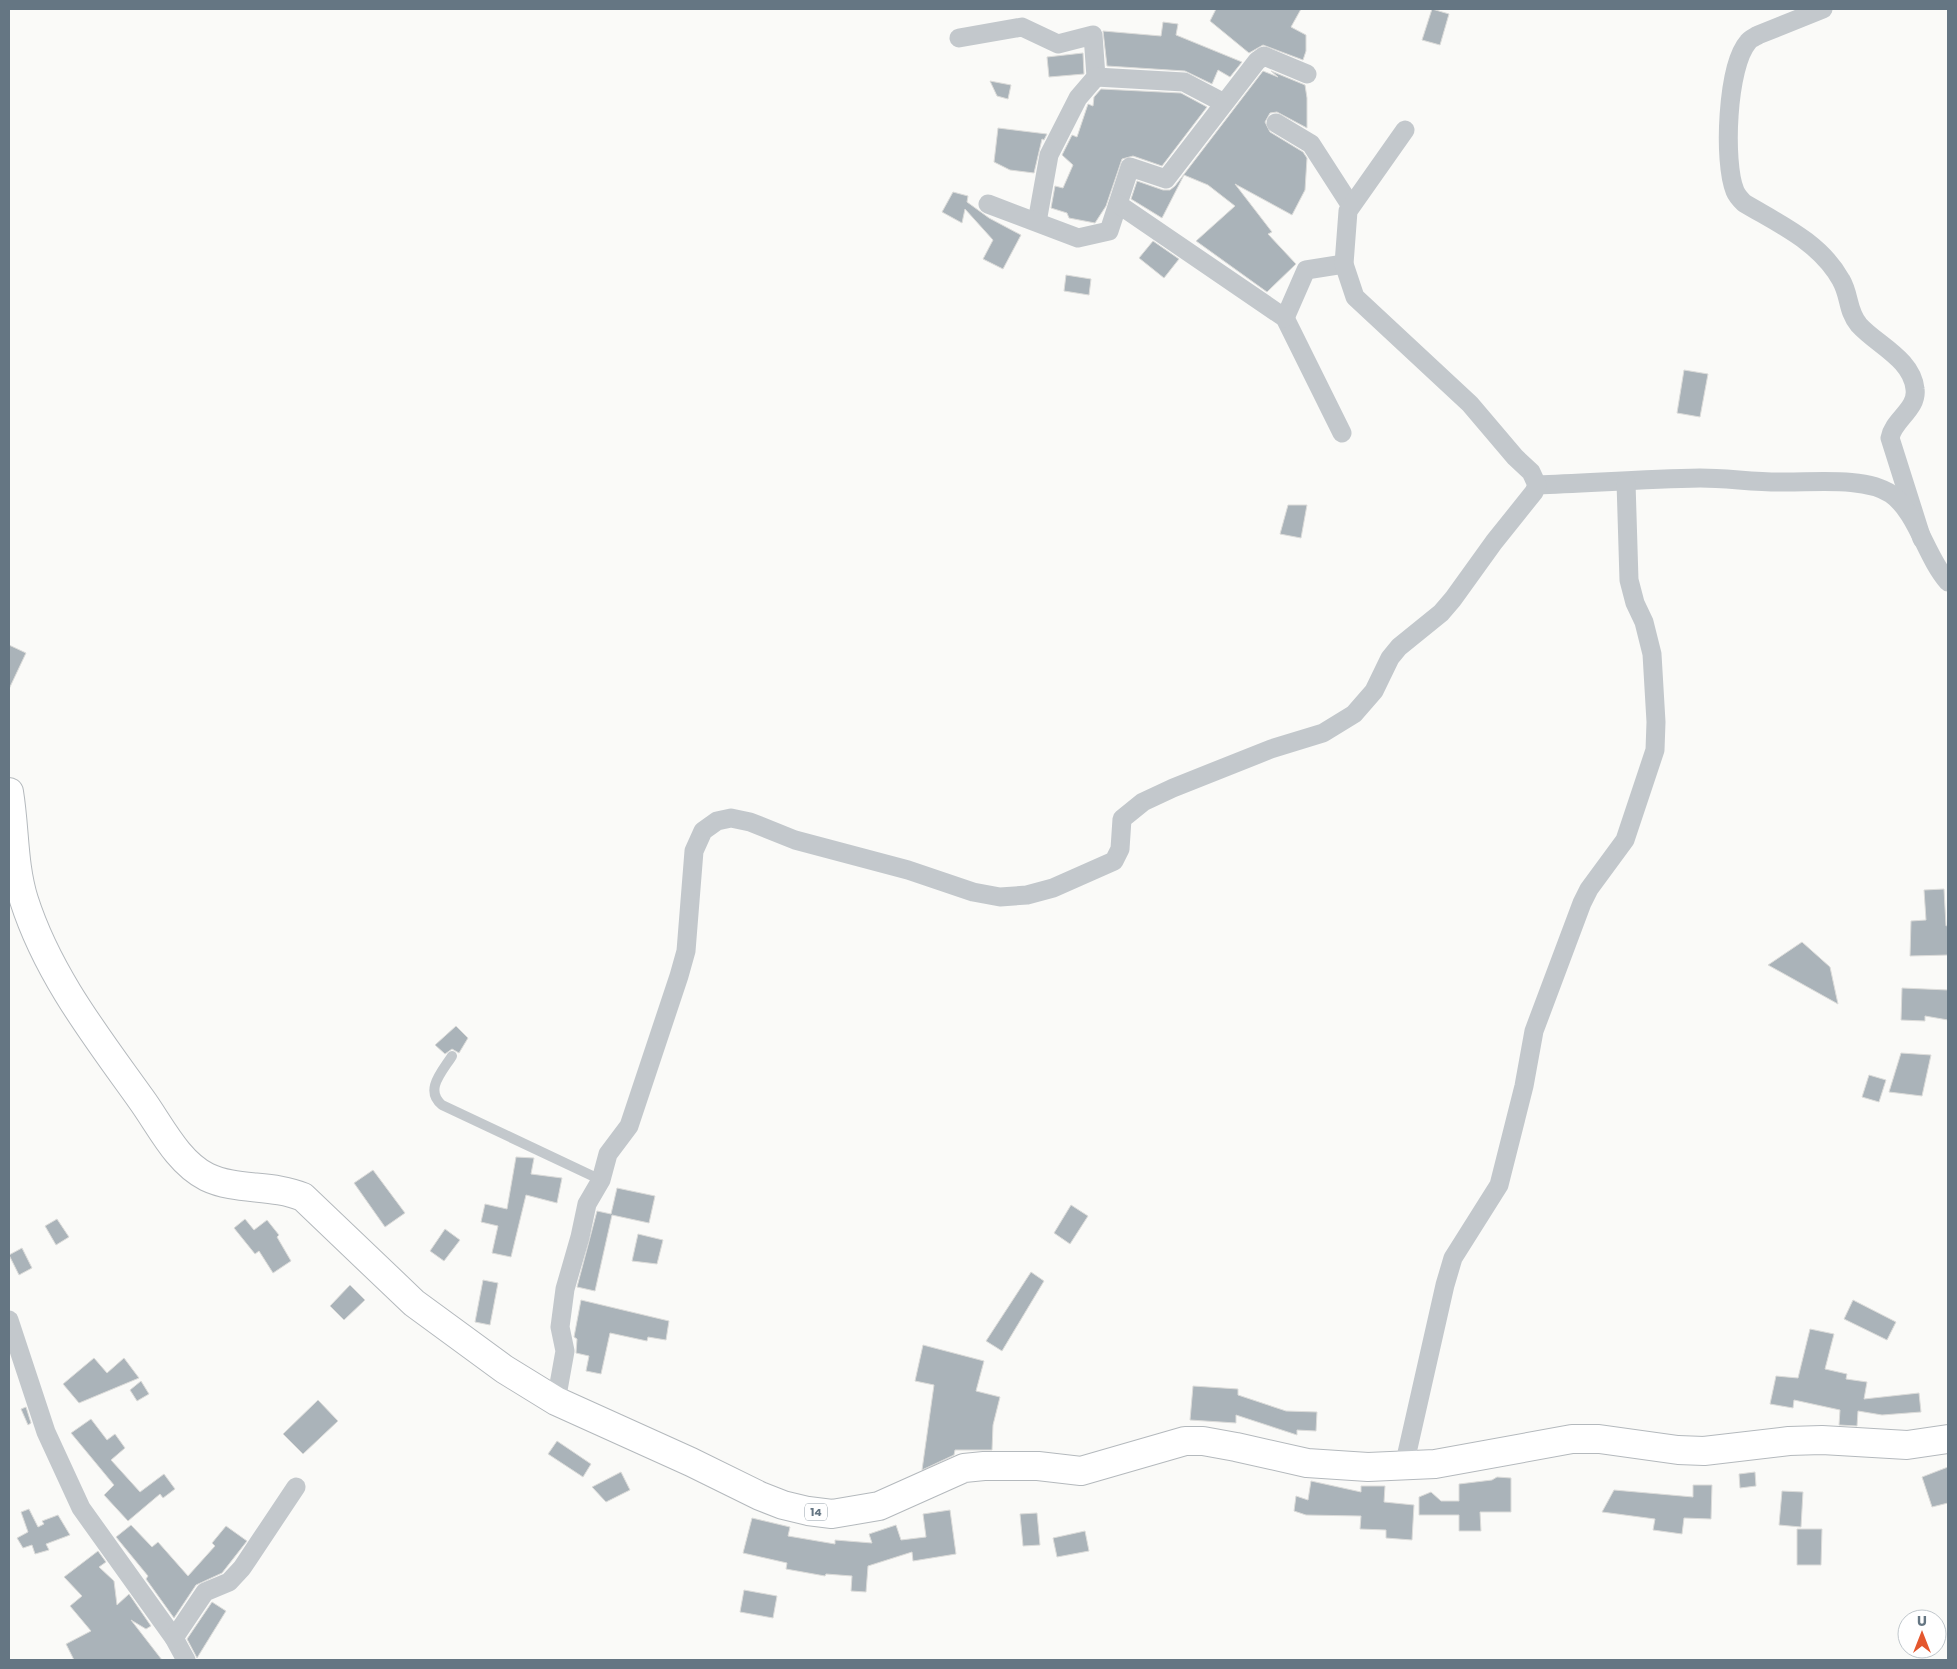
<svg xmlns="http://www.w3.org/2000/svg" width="1957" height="1669" viewBox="0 0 1957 1669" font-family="Poppins,sans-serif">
	<rect width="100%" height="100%" fill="#fafaf8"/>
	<g fill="#aab3b9" stroke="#dcdcda">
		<polygon points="1216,9 1301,9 1291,27 1306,35 1306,51 1303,60 1263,45 1249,53 1210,21"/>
		<polygon points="1432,9 1449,14 1440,45 1422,40"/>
		<polygon points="1163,22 1178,24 1176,35 1242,62 1230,77 1218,70 1212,84 1185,71 1107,66 1103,31 1161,36"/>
		<polygon points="1083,53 1084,74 1049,77 1047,57"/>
		<polygon points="1263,71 1278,77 1271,71 1305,85 1307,98 1307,128 1277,112 1270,113 1265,122 1270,132 1303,152 1307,158 1305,190 1292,215 1235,184 1272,232 1268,234 1296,264 1267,292 1196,241 1235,206 1208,185 1184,175 1162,218 1131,199 1137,181 1163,190 1170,190 1175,186"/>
		<polygon points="990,81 1011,85 1008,99 997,96"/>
		<polygon points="1101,89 1181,93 1207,107 1162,166 1133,156 1122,159 1106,206 1095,223 1069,218 1067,213 1051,208 1055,186 1063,188 1073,165 1062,155 1072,135 1077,137 1088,104 1093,106 1094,97"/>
		<polygon points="998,128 1047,134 1044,140 1042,139 1034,173 1010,170 994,162"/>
		<polygon points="953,192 968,196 967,202 989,218 1021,235 1003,269 983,259 993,240 965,209 962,223 942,212"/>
		<polygon points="1153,241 1179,259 1164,278 1139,258"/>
		<polygon points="1066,275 1091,279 1089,295 1064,291"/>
		<polygon points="1684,370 1708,374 1700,417 1677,413"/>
		<polygon points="1288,505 1307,505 1301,538 1280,534"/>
		<polygon points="9,645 26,653 9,689"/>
		<polygon points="1944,889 1946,926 1948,925 1948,955 1910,956 1911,921 1926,920 1924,890"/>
		<polygon points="1802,942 1830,967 1838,1004 1768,965"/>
		<polygon points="1902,988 1948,990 1948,1020 1925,1016 1925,1021 1901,1020"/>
		<polygon points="456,1026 468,1038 459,1053 452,1049 445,1054 435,1045"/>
		<polygon points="1901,1053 1931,1055 1922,1096 1889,1092"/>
		<polygon points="1869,1075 1886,1080 1879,1102 1862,1097"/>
		<polygon points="516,1157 534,1158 531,1174 562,1178 557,1203 526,1195 511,1257 492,1253 498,1226 481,1222 485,1204 507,1209"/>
		<polygon points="373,1170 405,1213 385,1227 354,1183"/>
		<polygon points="617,1188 655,1196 649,1223 612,1215 595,1291 577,1287 597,1211 611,1214"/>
		<polygon points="1071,1205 1088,1216 1070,1244 1054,1233"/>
		<polygon points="57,1219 69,1237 56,1245 45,1226"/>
		<polygon points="245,1219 254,1230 267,1220 279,1235 277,1237 291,1261 273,1273 259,1251 255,1254 234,1228"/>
		<polygon points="445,1229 460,1240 444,1261 430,1251"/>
		<polygon points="638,1234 663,1240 657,1264 632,1261"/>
		<polygon points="22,1248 32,1268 19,1275 9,1255"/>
		<polygon points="1031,1272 1044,1281 1002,1351 986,1341"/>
		<polygon points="483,1280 498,1283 490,1325 475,1322"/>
		<polygon points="350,1285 365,1300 344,1320 330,1306"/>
		<polygon points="581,1300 669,1321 666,1340 648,1337 647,1341 610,1333 601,1374 586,1371 589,1356 576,1353 577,1339 574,1337"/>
		<polygon points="1853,1300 1896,1322 1887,1340 1844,1319"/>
		<polygon points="1810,1329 1834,1334 1825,1369 1847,1374 1846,1379 1867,1382 1864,1399 1919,1393 1921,1412 1882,1415 1858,1411 1857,1426 1839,1425 1840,1410 1794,1400 1793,1408 1770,1404 1776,1376 1798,1378"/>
		<polygon points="923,1345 984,1361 976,1391 1000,1397 993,1425 992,1450 955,1450 954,1455 922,1470 934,1385 915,1381"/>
		<polygon points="94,1358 107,1373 124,1358 139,1378 79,1403 63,1384"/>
		<polygon points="141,1381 149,1394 137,1401 130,1390"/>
		<polygon points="1193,1386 1238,1389 1238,1395 1286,1411 1317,1412 1316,1431 1297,1430 1297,1435 1236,1415 1236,1423 1190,1420"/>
		<polygon points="318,1400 338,1421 303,1454 283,1434"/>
		<polygon points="26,1407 31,1423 28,1425 21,1409"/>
		<polygon points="91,1419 107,1440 115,1434 125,1448 111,1460 140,1492 164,1474 175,1489 163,1498 160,1494 128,1521 104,1495 114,1485 71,1433"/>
		<polygon points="557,1441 591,1464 583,1477 548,1454"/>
		<polygon points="1948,1467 1948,1503 1932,1507 1922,1477"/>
		<polygon points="621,1472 630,1490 606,1502 592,1487"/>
		<polygon points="1755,1472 1756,1486 1740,1488 1739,1474"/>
		<polygon points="1497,1477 1511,1478 1511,1512 1480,1512 1481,1531 1459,1531 1459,1515 1419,1515 1419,1497 1431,1492 1441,1501 1459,1501 1459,1484 1492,1480"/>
		<polygon points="1311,1481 1361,1492 1361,1486 1385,1486 1384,1502 1414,1505 1412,1540 1386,1538 1386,1530 1360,1529 1361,1516 1306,1515 1294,1511 1296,1496 1308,1500"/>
		<polygon points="1693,1485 1712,1485 1711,1519 1684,1518 1682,1534 1653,1530 1655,1519 1602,1512 1614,1490 1693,1497"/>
		<polygon points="1782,1491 1803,1492 1801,1527 1779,1525"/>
		<polygon points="29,1509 38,1527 44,1524 42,1521 58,1515 70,1535 46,1544 49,1550 35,1554 32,1545 23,1548 17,1538 28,1532 21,1512"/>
		<polygon points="950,1510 956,1554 913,1561 912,1552 868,1566 866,1592 851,1591 852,1576 826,1574 825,1576 786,1569 787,1563 743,1553 752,1518 790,1527 788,1536 835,1544 835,1540 872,1543 869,1534 896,1525 901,1540 926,1537 923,1514"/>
		<polygon points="1037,1513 1040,1545 1023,1546 1020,1514"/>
		<polygon points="131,1525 152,1547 158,1542 188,1576 215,1546 212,1543 226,1526 247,1541 222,1573 196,1585 174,1618 146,1579 148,1576 116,1537"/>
		<polygon points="1797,1529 1822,1529 1821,1565 1797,1565"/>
		<polygon points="1085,1531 1089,1551 1057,1557 1053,1538"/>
		<polygon points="98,1551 106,1562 99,1567 114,1581 117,1605 129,1594 151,1626 146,1629 131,1620 162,1660 74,1660 66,1644 91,1631 70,1606 82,1596 64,1577"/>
		<polygon points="744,1590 777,1596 773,1618 740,1612"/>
		<polygon points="212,1602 226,1611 197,1658 187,1639"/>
	</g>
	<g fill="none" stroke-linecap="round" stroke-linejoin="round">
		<defs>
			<path id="highway" d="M 9,792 C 15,828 13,865 24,900 C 48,975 96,1036 141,1099 C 160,1125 177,1162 207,1177 C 236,1191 272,1184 303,1197 L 414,1303 L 504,1369 L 556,1401 L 691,1462 L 760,1496 L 783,1505 L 808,1511 L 832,1514 L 879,1506 L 964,1468 L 984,1466 L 1038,1466 L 1081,1471 L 1185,1441 L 1203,1441 L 1236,1447 L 1307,1463 L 1368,1467 L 1435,1464 L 1572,1439 L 1599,1439 L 1678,1450 L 1704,1451 L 1789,1441 L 1822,1440 L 1907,1445 L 1948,1439"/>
		</defs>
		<use href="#highway" stroke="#b4b9bd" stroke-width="30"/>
		<path stroke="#c3c8cc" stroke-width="10" d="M 452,1056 C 442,1072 424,1090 442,1105 L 601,1180"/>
		<g stroke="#c3c8cc" stroke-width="19">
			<path d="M 1823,9 L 1758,35 C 1755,37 1750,39 1748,42 C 1727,66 1723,162 1735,191 C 1737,196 1740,199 1744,203 C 1779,224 1820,242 1841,280 C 1850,295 1847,311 1859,325 C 1877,345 1912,359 1915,389 C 1918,409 1893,420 1890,438 L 1922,539"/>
			<polyline points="959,38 1022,27 1058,44 1093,35 1096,77 1078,98 1049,155 1037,222"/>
			<polyline points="1096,77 1184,82 1224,103"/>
			<polyline points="1276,123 1311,144 1351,206"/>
			<polyline points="988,204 1078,238 1109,231 1130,167 1166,179 1257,61 1264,56 1307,74"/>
			<polyline points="1118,204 1285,318 1342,433"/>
			<polyline points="1285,318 1306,270 1344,264"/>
			<path d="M 1537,485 C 1591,483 1645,479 1700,478 C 1726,478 1752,482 1779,482 C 1810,483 1865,476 1891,494 C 1917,512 1926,557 1948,582"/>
			<polyline points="9,1320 46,1432 81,1508 174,1638 186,1660"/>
			<polyline points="556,1401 565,1351 560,1327 565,1289 580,1237 587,1204 601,1180 608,1154 629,1126 679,976 686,951 694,851 703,831 717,821 731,818 750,822 795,840 908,870 973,892 1000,897 1027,895 1053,888 1114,861 1120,849 1122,819 1143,802 1173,788 1271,749 1323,733 1354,714 1374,691 1390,658 1399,647 1441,613 1453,599 1494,542 1534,492 1537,485 1531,472 1515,457 1470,404 1355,297 1344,264 1348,211 1405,130"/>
			<polyline points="1404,1466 1445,1285 1453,1258 1499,1185 1524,1086 1534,1031 1582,903 1589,889 1625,840 1655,750 1656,722 1652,654 1644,622 1635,603 1629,580 1626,482"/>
			<polyline points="174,1638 205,1592 229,1582 242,1568 296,1487"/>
		</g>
		<use href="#highway" stroke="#fff" stroke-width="28"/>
	</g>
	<g text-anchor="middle" stroke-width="5" stroke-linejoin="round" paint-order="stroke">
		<rect fill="#fff" stroke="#939fa8" stroke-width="1" x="805" y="1503.5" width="22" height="17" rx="4"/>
		<g font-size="11" font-weight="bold" fill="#657683">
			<text x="816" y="1516">14</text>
		</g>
	</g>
	<rect width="1957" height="1669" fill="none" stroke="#657683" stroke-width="20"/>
	<g transform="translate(1922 1634)"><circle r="24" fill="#ffffff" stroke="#c1c8cd"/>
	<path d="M0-4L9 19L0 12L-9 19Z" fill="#e4572e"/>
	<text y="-8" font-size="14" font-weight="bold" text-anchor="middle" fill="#657683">U</text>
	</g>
</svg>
